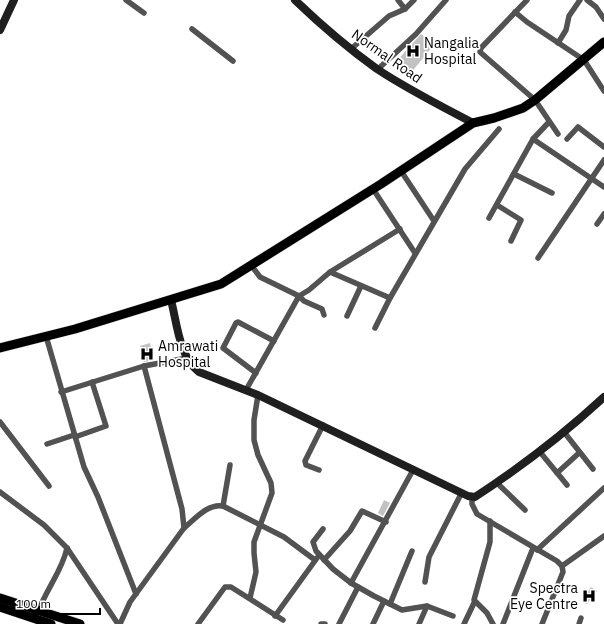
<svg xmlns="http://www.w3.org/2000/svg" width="604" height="624" viewBox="0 0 604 624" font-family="'IBM Plex Sans',sans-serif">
	<rect width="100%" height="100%" fill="#fff"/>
	<g fill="#c2c2c2">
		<polygon points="421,34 434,45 409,75 395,63"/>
		<polygon points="150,343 154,360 144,362 140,346"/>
		<polygon points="384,500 390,503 383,516 378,513"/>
		<polygon points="591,587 597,591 587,604 582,601"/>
	</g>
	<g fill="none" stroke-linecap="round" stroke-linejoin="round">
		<defs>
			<g id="primary">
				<polyline points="0,348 75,329 221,284 381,184 473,123 494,118 523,108 535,100 604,42"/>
				<polyline points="0,598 80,624"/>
				<polyline points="0,607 51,624"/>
			</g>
		</defs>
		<use href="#primary" stroke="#dbdbdb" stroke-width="10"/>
		<g stroke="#525252" stroke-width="5.5">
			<polyline points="126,0 144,13"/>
			<polyline points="398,0 405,9"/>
			<polyline points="527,0 481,48 480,52 535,100 558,134"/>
			<polyline points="587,0 596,7 604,19"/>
			<polyline points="515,12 527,22 584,60 604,91"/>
			<polyline points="192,29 233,61"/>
			<polyline points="558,43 566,30 569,16 580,0"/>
			<polyline points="351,49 389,16 405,9 414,0"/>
			<polyline points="378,69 416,34 446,0"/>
			<polyline points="533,139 604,187"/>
			<polyline points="567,139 578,127 604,147"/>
			<polyline points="401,171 434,221"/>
			<polyline points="514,174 552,193"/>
			<polyline points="373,189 415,253"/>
			<polyline points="497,205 521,220 511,241"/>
			<polyline points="489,218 533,139 549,122"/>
			<polyline points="597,224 604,214"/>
			<polyline points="538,258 604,160"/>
			<polyline points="251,265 260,277 299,296 309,290 330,272 390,298 465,169 499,129"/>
			<polyline points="330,272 400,229"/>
			<polyline points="347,316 361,286"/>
			<polyline points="375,328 390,298"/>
			<polyline points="46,336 84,467 98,497 136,594"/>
			<polyline points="256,373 223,348 236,323 238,322 274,341"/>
			<polyline points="246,390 299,296 304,301 322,309 324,315"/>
			<polyline points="61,392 144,366 187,358"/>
			<polyline points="0,422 49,486"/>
			<polyline points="564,432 593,469"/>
			<polyline points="75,437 106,426 92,382"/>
			<polyline points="47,444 74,435"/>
			<polyline points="540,452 567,485"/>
			<polyline points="319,470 306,465 305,461 323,425"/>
			<polyline points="557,473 579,453"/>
			<polyline points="497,483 525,510"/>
			<polyline points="0,492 44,525 67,548 118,624"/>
			<polyline points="472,497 472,504 477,514 557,561 562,566 563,572 542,624"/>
			<polyline points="223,506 230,465"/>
			<polyline points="490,521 490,542 474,600 487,613 493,624"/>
			<path d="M 184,528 C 195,519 208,503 223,506 L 284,537 L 315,560"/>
			<polyline points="323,529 313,542 316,551 333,569 351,583 374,596 402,610 427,606 453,616"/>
			<polyline points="537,550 604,488"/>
			<polyline points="324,560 350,531 362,511 386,522"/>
			<polyline points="562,566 604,536"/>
			<polyline points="425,582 429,557 461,494"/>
			<polyline points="351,583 413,470"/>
			<polyline points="250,598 256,572 254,553 254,542 272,493 271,483 258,455 254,440 254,420 258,395"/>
			<polyline points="390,604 412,551"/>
			<path d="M 39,610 C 47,588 62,571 67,548"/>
			<polyline points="275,616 317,558"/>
			<polyline points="120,624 130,602 184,528 182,509 144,366"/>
			<polyline points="198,624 225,587 231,587 283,620"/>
			<polyline points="321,624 325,624"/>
			<polyline points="339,624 358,587"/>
			<polyline points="373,624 384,601"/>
			<polyline points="419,624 427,606"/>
			<polyline points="464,624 474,603"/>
			<polyline points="503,624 533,548"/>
			<polyline points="579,624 581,618"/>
		</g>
		<g stroke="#1f1f1f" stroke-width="8">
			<path d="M 295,0 C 321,25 348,48 377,69 C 407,89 441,106 473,123"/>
			<polyline points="0,30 14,0"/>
			<path d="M 171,300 C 177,323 179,357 199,372 L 258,395 L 468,496 L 475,497 C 521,467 564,434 604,397"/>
		</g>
		<use href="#primary" stroke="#000" stroke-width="9"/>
	</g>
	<defs>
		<symbol id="hospital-bare" viewBox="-9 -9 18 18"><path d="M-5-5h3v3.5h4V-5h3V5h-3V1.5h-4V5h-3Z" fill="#000" stroke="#fff" stroke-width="2.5" paint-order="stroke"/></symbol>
	</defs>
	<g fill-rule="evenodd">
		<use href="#hospital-bare" x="403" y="41" width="20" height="20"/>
		<use href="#hospital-bare" x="137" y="344" width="20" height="20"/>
		<use href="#hospital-bare" x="579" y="586" width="20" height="20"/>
	</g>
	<g text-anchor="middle" stroke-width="3.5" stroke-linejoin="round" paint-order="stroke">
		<g font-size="14" fill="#000" stroke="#fff" text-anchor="start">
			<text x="424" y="48">Nangalia<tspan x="424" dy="16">Hospital</tspan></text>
			<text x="158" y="351">Amrawati<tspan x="158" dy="16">Hospital</tspan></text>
			<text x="578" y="593" text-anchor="end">Spectra<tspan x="578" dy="16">Eye Centre</tspan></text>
		</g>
		<g font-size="14" fill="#000" stroke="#fff">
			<text transform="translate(387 56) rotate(35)" y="5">Normal Road</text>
		</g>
	</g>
	<path d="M10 608v6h90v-6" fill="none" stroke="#000000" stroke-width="2"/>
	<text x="16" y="608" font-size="12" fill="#000000" stroke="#ffffff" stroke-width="3" paint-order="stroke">100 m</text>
</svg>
